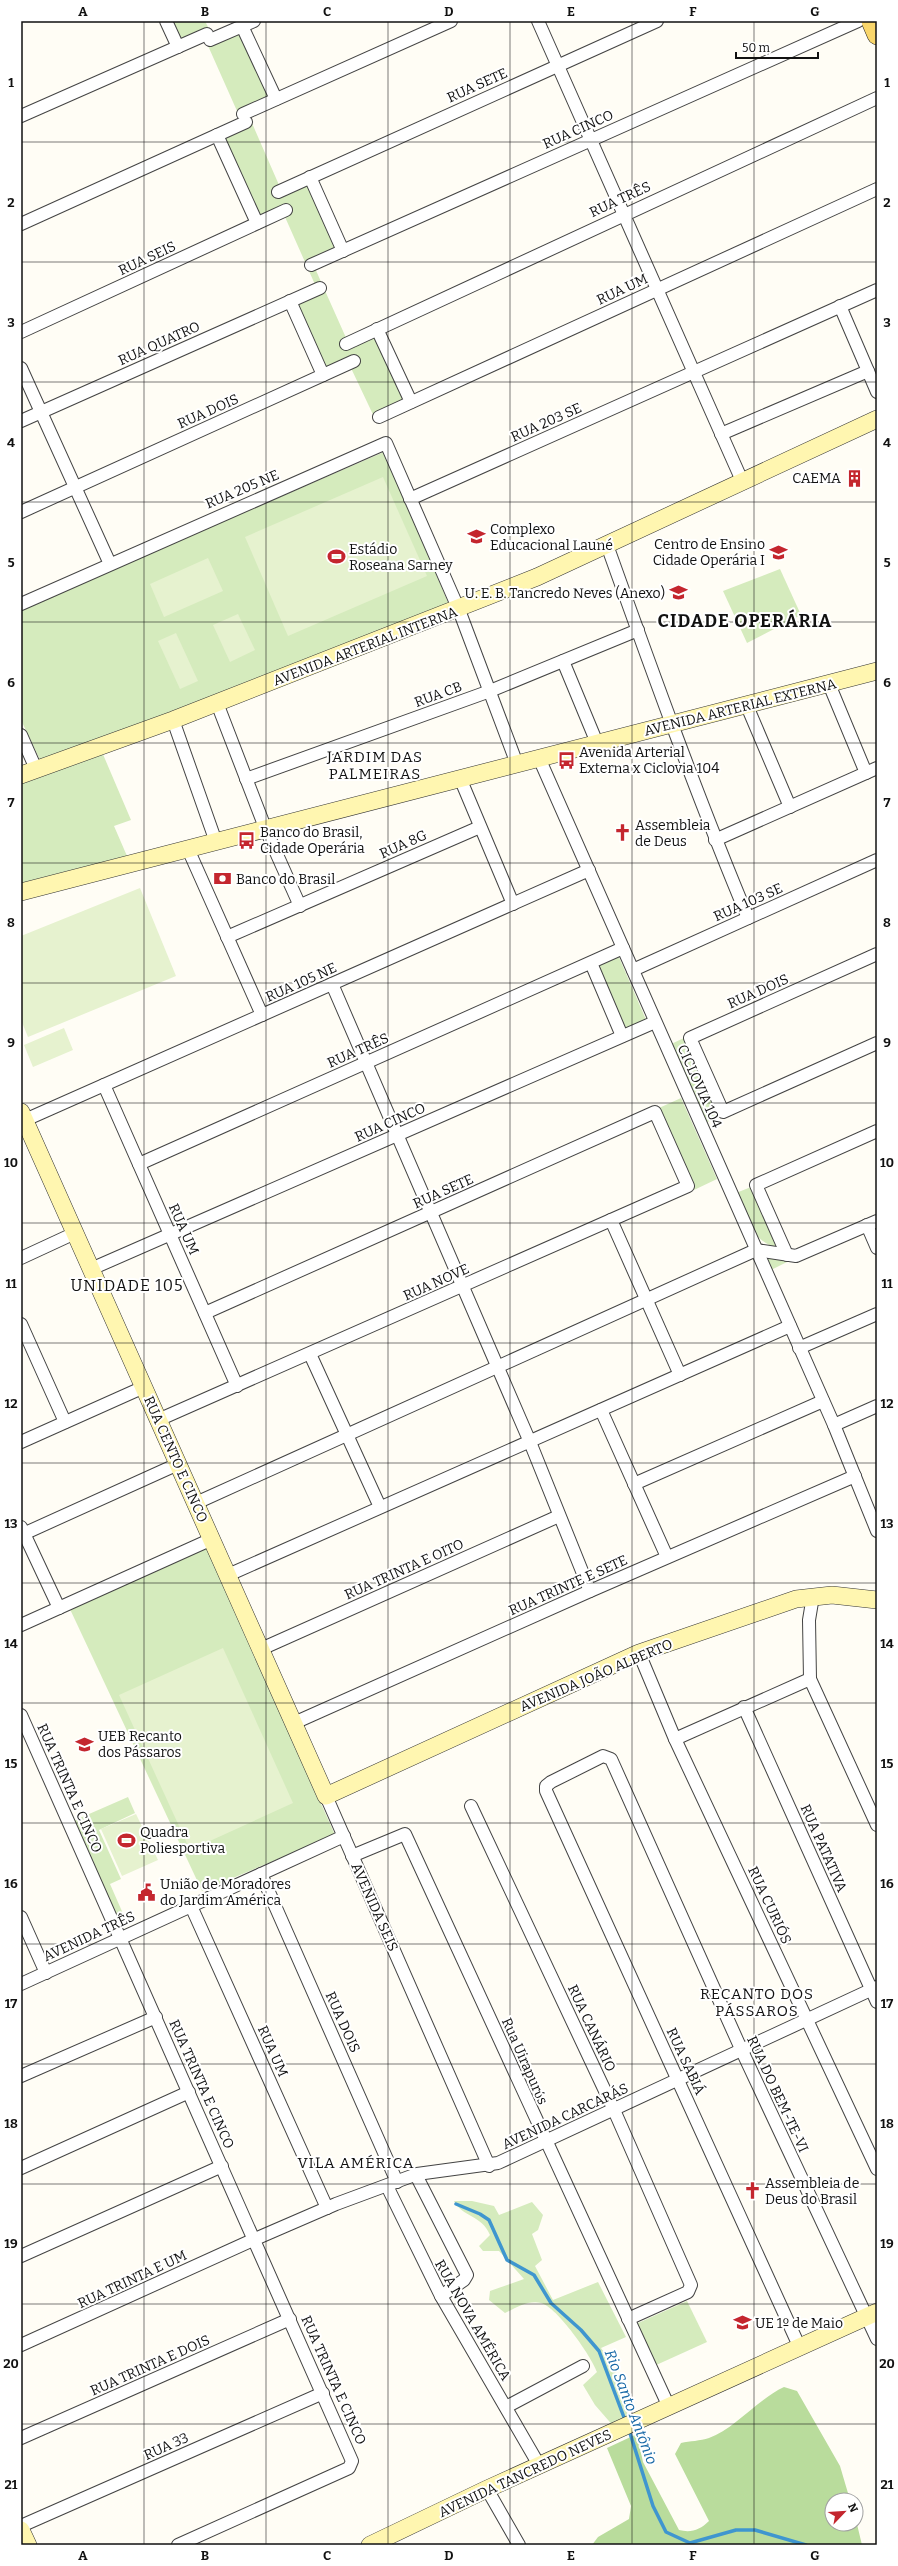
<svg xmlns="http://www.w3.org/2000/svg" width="898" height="2566" viewBox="0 0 898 2566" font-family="Bitter,serif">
	<rect width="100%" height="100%" fill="#fffdf5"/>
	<g fill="#d5ebbd">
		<polygon points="169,21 205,21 213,37 236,26 271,103 248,114 279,185 302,175 338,254 314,266 347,340 373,328 408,409 377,423 350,366 328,376 293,301 317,289 285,217 263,227 219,130 241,120 205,39 182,49"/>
		<polygon points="384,452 450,607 41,762 21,720 21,609"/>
		<polygon points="780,569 801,615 747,643 723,591"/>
		<polygon points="102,752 131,820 114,826 127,856 21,885 21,781"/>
		<polygon points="618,955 647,1022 625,1032 596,964"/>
		<polygon points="684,1038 718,1116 704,1124 669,1045"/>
		<polygon points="681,1098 717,1179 694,1190 659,1108"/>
		<path d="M 751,1187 L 778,1248 C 752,1243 746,1214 736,1193 Z"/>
		<polygon points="764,1256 789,1261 771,1270"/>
		<polygon points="207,1548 335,1835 202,1891 69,1607"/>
		<polygon points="128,1797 135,1813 99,1830 121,1879 110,1884 128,1925 122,1927 73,1821"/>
		<path d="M 454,2201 L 472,2201 L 494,2206 L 499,2215 L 532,2202 L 543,2215 L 538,2230 L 532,2234 L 542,2260 L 535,2266 L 553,2300 L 598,2282 L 626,2337 L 601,2348 L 617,2371 L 613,2375 L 630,2420 L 615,2428 L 595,2405 L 583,2385 L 597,2372 C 592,2357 557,2307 541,2303 C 528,2300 516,2308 505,2313 L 489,2300 L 490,2291 L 524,2279 L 499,2251 L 483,2251 L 479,2246 L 490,2235 C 482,2215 462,2217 454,2201 Z"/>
		<polygon points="687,2301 707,2342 654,2366 636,2324"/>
	</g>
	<path fill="#b9dc9c" d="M 784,2387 L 797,2391 L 840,2466 L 850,2500 L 832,2500 L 832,2524 L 856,2524 L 856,2520 L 862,2545 L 592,2545 L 598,2537 L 629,2519 L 631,2506 L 607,2448 L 637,2434 L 643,2462 L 679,2530 C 691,2533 700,2530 709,2521 L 675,2454 L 681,2443 C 690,2441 700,2441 709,2438 C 734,2429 758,2399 784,2387 Z"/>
	<g fill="#e6f2cf">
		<polygon points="383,477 427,576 288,636 245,537"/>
		<polygon points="208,558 223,591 164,617 150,584"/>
		<polygon points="238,614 255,650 230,662 213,625"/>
		<polygon points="176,633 198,681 180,689 158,641"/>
		<polygon points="140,888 176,976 28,1037 21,1020 21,936"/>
		<polygon points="64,1028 73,1050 33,1067 24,1045"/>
		<polygon points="223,1648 293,1803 190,1850 119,1695"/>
		<polygon points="136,1814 158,1860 122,1876 101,1829"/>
	</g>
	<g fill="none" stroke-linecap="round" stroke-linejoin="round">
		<g stroke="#3f96cf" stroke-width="3.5">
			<polyline points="456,2204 480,2214 489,2220 507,2260 534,2275 551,2303 581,2330 599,2351 625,2420"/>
			<polyline points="629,2430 653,2506 666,2532 690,2543 736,2530 755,2530 806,2545"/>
		</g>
		<defs>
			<g id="street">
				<polyline points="166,21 178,47"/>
				<polyline points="538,21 743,483"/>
				<polyline points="242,26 276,99"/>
				<polyline points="210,40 254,21"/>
				<polyline points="243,114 451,21"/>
				<polyline points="21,116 207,34"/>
				<polyline points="217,135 257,223"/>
				<polyline points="310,177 343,251"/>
				<polyline points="278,192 657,21"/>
				<polyline points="21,224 246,122"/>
				<polyline points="311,265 858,21"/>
				<polyline points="290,301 323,375"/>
				<polyline points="840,306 877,392"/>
				<polyline points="377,329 411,402"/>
				<polyline points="21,332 286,210"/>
				<polyline points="346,344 877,98"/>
				<polyline points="21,368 110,564"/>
				<polyline points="379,417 877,189"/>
				<polyline points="21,421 320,288"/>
				<polyline points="721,434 868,371"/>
				<polyline points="410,499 877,290"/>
				<polyline points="21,512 354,361"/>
				<path d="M 607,545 C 652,671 697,796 748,918"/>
				<polyline points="21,604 386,443 459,610 517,764"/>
				<polyline points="563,661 597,743"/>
				<polyline points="829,684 866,773"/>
				<polyline points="217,703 266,830 300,906"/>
				<polyline points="747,706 790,807"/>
				<polyline points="173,720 216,842"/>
				<polyline points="21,735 36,769"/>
				<polyline points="539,758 834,1425 877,1531"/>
				<polyline points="460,778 513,904"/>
				<polyline points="246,779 490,691 638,630"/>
				<polyline points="715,840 877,768"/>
				<polyline points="188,849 262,1015"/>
				<polyline points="227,937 480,827"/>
				<polyline points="877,954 690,1038 723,1112 877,1043"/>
				<polyline points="591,963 622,1036"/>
				<polyline points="633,970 877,860"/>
				<polyline points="332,984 530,1442 590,1591"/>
				<polyline points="104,1085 237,1386"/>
				<polyline points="25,1120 589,870"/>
				<polyline points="139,1164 623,948"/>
				<polyline points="611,1220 680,1375"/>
				<polyline points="867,1225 877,1248"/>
				<polyline points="787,1255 756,1185 877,1131"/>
				<polyline points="21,1258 75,1233"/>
				<polyline points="91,1269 655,1022"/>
				<polyline points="21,1324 65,1422"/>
				<polyline points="799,1348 877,1314"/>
				<polyline points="310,1354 380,1507"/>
				<polyline points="601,1410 667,1557"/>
				<polyline points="158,1420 688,1186 655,1112 205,1313"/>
				<polyline points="834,1425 877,1406"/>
				<polyline points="21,1442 144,1387"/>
				<polyline points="634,1484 823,1401"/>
				<polyline points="196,1503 756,1250 796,1256 877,1221"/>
				<polyline points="21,1527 59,1608"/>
				<polyline points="21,1535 178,1464"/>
				<polyline points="228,1575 790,1326"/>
				<polyline points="813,1596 809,1620 810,1679 877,1825"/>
				<polyline points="21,1625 212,1539"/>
				<polyline points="261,1649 559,1516"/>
				<polyline points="639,1653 675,1739 877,2169"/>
				<polyline points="744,1707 877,2002"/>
				<polyline points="21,1715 352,2461 349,2468 178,2545"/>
				<polyline points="294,1723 590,1591 855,1476"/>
				<polyline points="675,1739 810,1679"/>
				<polyline points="326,1796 489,2166"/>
				<polyline points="471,1806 614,2110 691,2285 688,2292 628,2319"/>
				<polyline points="352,1856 405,1834 669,2407"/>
				<polyline points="261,1874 397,2182"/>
				<polyline points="191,1906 327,2208"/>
				<polyline points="21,1917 46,1973"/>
				<polyline points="21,1984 344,1836"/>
				<polyline points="21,2076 156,2017"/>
				<polyline points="21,2168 189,2092"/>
				<polyline points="416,2175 467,2275 464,2280 441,2296"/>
				<polyline points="387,2186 441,2296 539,2465"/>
				<polyline points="21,2256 222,2166"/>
				<polyline points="21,2345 255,2239 336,2204 417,2174 498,2163 877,1987"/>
				<polyline points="800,2348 546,1791 546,1786 551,1782 603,1756 611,1759 742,2051 877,2339"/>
				<polyline points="506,2407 583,2366"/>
				<polyline points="21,2438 290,2319"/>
				<polyline points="487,2489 519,2545"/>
				<polyline points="21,2526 323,2393"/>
			</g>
			<g id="secondary">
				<polyline points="21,775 173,720 537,577 877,419"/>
				<polyline points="21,892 877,671"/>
				<polyline points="21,1112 326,1796 639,1653 796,1599 832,1595 877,1600"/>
				<polyline points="21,2530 28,2545"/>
				<polyline points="370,2545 487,2489 877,2312"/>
			</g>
			<polyline id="primary" points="871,21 877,35"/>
		</defs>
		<use href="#street" stroke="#444" stroke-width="14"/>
		<use href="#secondary" stroke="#333" stroke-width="18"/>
		<use href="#primary" stroke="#222" stroke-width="20"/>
		<use href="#street" stroke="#fff" stroke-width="12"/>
		<use href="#secondary" stroke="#fff6b0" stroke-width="17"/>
		<use href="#primary" stroke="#f9d66b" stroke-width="19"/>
	</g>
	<path fill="none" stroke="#111" stroke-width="1" stroke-opacity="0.55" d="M 144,21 L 144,2545M 266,21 L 266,2545M 388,21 L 388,2545M 510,21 L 510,2545M 632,21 L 632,2545M 754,21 L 754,2545M 21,142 L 877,142M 21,262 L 877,262M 21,382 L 877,382M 21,502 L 877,502M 21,622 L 877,622M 21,743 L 877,743M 21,863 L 877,863M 21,983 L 877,983M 21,1103 L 877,1103M 21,1223 L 877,1223M 21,1343 L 877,1343M 21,1463 L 877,1463M 21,1583 L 877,1583M 21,1703 L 877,1703M 21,1823 L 877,1823M 21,1944 L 877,1944M 21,2064 L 877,2064M 21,2184 L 877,2184M 21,2304 L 877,2304M 21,2424 L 877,2424"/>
	<defs>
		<symbol id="building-bare" viewBox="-9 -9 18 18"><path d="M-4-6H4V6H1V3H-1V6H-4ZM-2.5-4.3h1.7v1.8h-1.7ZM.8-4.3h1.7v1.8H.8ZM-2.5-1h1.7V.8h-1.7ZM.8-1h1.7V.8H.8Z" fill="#c4262e" stroke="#fff" stroke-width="2.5" paint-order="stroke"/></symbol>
		<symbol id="school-bare" viewBox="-9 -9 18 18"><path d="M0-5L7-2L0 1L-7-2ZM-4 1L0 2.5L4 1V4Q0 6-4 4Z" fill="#c4262e" stroke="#fff" stroke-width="2.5" paint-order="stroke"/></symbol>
		<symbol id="stadium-bare" viewBox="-9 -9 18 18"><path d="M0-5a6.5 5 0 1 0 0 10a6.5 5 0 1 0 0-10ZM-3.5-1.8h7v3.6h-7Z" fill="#c4262e" stroke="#fff" stroke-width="2.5" paint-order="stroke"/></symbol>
		<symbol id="bus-bare" viewBox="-9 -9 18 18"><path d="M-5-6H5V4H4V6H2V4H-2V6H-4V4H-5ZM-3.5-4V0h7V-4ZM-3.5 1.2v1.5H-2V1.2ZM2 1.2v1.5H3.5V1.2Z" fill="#c4262e" stroke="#fff" stroke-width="2.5" paint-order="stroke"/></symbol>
		<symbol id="church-bare" viewBox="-9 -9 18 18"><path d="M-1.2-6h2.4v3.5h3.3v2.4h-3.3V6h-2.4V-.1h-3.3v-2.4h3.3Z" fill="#c4262e" stroke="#fff" stroke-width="2.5" paint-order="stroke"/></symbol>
		<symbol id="bank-bare" viewBox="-9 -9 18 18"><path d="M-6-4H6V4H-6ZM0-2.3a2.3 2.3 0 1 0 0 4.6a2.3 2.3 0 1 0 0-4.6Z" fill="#c4262e" stroke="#fff" stroke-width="2.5" paint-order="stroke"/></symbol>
		<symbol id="civic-bare" viewBox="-9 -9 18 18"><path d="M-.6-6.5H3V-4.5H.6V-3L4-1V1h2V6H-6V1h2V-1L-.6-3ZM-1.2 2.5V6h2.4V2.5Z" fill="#c4262e" stroke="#fff" stroke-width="2.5" paint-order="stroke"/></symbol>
	</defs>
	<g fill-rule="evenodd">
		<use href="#building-bare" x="842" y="466" width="25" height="25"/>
		<use href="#school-bare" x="464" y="524" width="25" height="25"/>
		<use href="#school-bare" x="766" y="540" width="25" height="25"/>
		<use href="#stadium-bare" x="324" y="544" width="25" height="25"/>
		<use href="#school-bare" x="666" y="580" width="25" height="25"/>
		<use href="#bus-bare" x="554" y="748" width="25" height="25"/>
		<use href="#church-bare" x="610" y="820" width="25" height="25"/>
		<use href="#bus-bare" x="234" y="828" width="25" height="25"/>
		<use href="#bank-bare" x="210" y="866" width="25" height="25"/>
		<use href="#school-bare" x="72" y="1732" width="25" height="25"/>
		<use href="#stadium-bare" x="114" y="1828" width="25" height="25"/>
		<use href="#civic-bare" x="134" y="1880" width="25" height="25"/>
		<use href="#church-bare" x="740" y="2178" width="25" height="25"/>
		<use href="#school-bare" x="730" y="2310" width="25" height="25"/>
	</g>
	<g text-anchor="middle" stroke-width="4" stroke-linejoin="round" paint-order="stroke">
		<g font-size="14" fill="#111" stroke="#fff">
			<text transform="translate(477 85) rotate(-24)" y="5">RUA SETE</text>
			<text transform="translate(578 129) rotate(-24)" y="5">RUA CINCO</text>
			<text transform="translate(620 199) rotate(-25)" y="5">RUA TRÊS</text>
			<text transform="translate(147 258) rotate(-25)" y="5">RUA SEIS</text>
			<text transform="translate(622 289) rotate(-25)" y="5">RUA UM</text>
			<text transform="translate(159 343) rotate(-24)" y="5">RUA QUATRO</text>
			<text transform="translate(208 411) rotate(-24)" y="5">RUA DOIS</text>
			<text transform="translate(546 422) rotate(-24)" y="5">RUA 203 SE</text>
			<text transform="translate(242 489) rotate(-23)" y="5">RUA 205 NE</text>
			<text transform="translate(365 646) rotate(-21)" y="5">AVENIDA ARTERIAL INTERNA</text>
			<text transform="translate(438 694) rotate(-20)" y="5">RUA CB</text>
			<text transform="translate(740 707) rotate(-14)" y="5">AVENIDA ARTERIAL EXTERNA</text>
			<text transform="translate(403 844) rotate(-24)" y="5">RUA 8G</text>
			<text transform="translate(748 902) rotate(-24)" y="5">RUA 103 SE</text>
			<text transform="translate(301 982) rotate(-24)" y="5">RUA 105 NE</text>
			<text transform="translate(758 991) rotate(-24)" y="5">RUA DOIS</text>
			<text transform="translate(358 1050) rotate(-24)" y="5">RUA TRÊS</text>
			<text transform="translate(700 1086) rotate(66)" y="5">CICLOVIA 104</text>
			<text transform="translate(390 1122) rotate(-24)" y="5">RUA CINCO</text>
			<text transform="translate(443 1191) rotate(-24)" y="5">RUA SETE</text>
			<text transform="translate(184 1229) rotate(66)" y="5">RUA UM</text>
			<text transform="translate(436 1282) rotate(-24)" y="5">RUA NOVE</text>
			<text transform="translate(176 1459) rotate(66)" y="5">RUA CENTO E CINCO</text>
			<text transform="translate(404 1569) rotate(-24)" y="5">RUA TRINTA E OITO</text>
			<text transform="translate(568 1585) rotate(-24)" y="5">RUA TRINTE E SETE</text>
			<text transform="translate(596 1675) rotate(-23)" y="5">AVENIDA JOÃO ALBERTO</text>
			<text transform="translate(70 1788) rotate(66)" y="5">RUA TRINTA E CINCO</text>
			<text transform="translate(824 1848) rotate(66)" y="5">RUA PATATIVA</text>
			<text transform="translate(770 1905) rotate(65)" y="5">RUA CURIÓS</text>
			<text transform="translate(375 1907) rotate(66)" y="5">AVENIDA SEIS</text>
			<text transform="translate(89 1936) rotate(-25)" y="5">AVENIDA TRÊS</text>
			<text transform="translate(343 2022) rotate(66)" y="5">RUA DOIS</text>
			<text transform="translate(592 2028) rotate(65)" y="5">RUA CANÁRIO</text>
			<text transform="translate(273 2051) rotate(66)" y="5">RUA UM</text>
			<text transform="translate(525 2061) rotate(66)" y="5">Rua Uirapurύs</text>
			<text transform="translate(686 2061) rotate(65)" y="5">RUA SABIÁ</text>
			<text transform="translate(202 2084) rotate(66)" y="5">RUA TRINTA E CINCO</text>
			<text transform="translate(778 2094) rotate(65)" y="5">RUA DO BEM-TE-VI</text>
			<text transform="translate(565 2116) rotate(-25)" y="5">AVENIDA CARCARÁS</text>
			<text transform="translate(132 2279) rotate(-25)" y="5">RUA TRINTA E UM</text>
			<text transform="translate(473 2320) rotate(60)" y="5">RUA NOVA AMÉRICA</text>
			<text transform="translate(150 2365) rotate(-24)" y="5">RUA TRINTA E DOIS</text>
			<text transform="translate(334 2380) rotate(66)" y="5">RUA TRINTA E CINCO</text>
			<text transform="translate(166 2446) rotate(-24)" y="5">RUA 33</text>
			<text transform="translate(525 2473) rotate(-25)" y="5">AVENIDA TANCREDO NEVES</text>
		</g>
		<g font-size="14" fill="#111" stroke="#fff" text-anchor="start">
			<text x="841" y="483" text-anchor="end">CAEMA</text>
			<text x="490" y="534">Complexo<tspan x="490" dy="16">Educacional Launé</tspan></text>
			<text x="765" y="549" text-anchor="end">Centro de Ensino<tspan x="765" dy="16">Cidade Operária I</tspan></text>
			<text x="349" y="554">Estádio<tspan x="349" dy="16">Roseana Sarney</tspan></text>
			<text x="665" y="598" text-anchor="end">U. E. B. Tancredo Neves (Anexo)</text>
			<text x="579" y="757">Avenida Arterial<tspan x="579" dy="16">Externa x Ciclovia 104</tspan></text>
			<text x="635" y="830">Assembleia<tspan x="635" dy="16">de Deus</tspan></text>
			<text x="260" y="837">Banco do Brasil,<tspan x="260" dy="16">Cidade Operária</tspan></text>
			<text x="236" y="884">Banco do Brasil</text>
			<text x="98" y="1741">UEB Recanto<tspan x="98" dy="16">dos Pássaros</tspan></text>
			<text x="140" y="1837">Quadra<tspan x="140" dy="16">Poliesportiva</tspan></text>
			<text x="160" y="1889">União de Moradores<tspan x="160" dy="16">do Jardim América</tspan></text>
			<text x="765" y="2188">Assembleia de<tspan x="765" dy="16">Deus do Brasil</tspan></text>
			<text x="755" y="2328">UE 1º de Maio</text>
		</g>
		<g font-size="15" letter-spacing="1" fill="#111" stroke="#fff">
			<text x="375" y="762">JARDIM DAS<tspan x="375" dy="17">PALMEIRAS</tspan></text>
			<text x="757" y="1999">RECANTO DOS<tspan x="757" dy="17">PÁSSAROS</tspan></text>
			<text x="356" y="2168">VILA AMÉRICA</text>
		</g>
		<g font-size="15" font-style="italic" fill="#1768a6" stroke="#fff">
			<text transform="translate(631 2407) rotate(69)" y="5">Rio Santo Antônio</text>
		</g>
		<g font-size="16" letter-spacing="1" fill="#111" stroke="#fff">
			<text x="127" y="1291">UNIDADE 105</text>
		</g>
		<g font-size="18" font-weight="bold" letter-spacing="1" fill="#111" stroke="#fff">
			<text x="745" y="627">CIDADE OPERÁRIA</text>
		</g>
	</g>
	<rect width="898" height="2566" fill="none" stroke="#ffffff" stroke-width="44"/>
	<g transform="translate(844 2512) rotate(65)"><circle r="19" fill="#ffffff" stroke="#a0a0a0"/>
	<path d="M0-3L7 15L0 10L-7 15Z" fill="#c4262e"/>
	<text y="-6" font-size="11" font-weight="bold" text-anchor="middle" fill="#111111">N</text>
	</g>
	<path d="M736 52v6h82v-6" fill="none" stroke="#111111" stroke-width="2"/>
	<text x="742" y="52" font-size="12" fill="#111111" stroke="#ffffff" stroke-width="3" paint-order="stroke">50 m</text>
	<rect x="22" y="22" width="854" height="2522" fill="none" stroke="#111" stroke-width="1.5"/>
	<g font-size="13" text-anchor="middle" font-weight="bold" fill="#111">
		<text x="83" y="16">A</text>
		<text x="205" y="16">B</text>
		<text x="327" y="16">C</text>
		<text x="449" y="16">D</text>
		<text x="571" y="16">E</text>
		<text x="693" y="16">F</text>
		<text x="815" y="16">G</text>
		<text x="11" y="87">1</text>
		<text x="887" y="87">1</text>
		<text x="11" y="207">2</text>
		<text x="887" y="207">2</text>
		<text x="11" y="327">3</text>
		<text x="887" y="327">3</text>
		<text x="11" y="447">4</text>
		<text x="887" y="447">4</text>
		<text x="11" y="567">5</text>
		<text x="887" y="567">5</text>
		<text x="11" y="687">6</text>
		<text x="887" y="687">6</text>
		<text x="11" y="807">7</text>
		<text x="887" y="807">7</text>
		<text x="11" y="927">8</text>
		<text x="887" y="927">8</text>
		<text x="11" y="1047">9</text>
		<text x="887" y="1047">9</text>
		<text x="11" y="1167">10</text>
		<text x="887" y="1167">10</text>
		<text x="11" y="1288">11</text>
		<text x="887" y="1288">11</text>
		<text x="11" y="1408">12</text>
		<text x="887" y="1408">12</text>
		<text x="11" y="1528">13</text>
		<text x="887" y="1528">13</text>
		<text x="11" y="1648">14</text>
		<text x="887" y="1648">14</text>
		<text x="11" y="1768">15</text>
		<text x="887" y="1768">15</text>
		<text x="11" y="1888">16</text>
		<text x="887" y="1888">16</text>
		<text x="11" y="2008">17</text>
		<text x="887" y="2008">17</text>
		<text x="11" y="2128">18</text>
		<text x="887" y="2128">18</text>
		<text x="11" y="2248">19</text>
		<text x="887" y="2248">19</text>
		<text x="11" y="2368">20</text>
		<text x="887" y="2368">20</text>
		<text x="11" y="2489">21</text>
		<text x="887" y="2489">21</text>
		<text x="83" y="2560">A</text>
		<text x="205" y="2560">B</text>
		<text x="327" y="2560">C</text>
		<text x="449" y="2560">D</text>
		<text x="571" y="2560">E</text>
		<text x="693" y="2560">F</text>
		<text x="815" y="2560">G</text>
	</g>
</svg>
